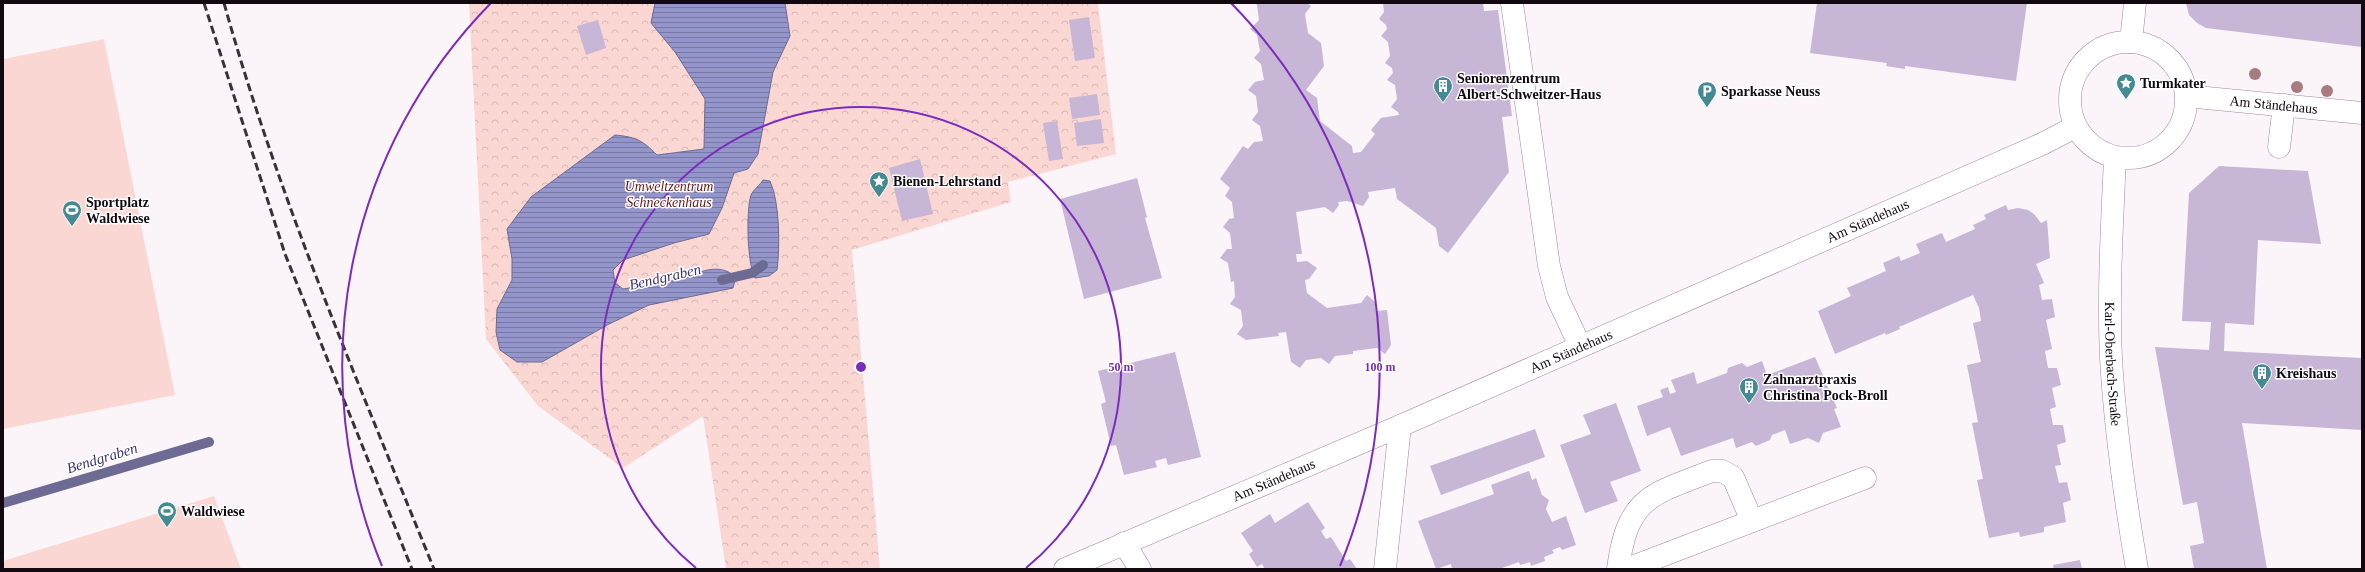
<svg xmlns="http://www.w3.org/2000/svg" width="2365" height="572" viewBox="0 0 2365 572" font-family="Georgia,serif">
	<defs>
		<pattern id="park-crowns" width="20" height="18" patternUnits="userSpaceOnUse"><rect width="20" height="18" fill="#fbd7d3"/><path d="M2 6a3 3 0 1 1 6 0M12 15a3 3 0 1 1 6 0" fill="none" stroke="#d6b7b4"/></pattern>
		<pattern id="water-rules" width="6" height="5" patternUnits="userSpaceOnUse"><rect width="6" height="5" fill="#9496cb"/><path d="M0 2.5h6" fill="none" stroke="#7778a3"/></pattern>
	</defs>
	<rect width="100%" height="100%" fill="#fbf4f9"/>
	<g fill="#fbd7d3">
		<polygon points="104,39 175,395 3,429 3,59"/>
		<polygon points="214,496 241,569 3,569 3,561"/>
	</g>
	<polygon fill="url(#park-crowns)" points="469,3 1098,3 1116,154 1008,182 1011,202 852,250 880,569 726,569 703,416 623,468 538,406 486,339"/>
	<g fill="url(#water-rules)" stroke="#6d6b93">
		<path d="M 655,3 L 785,3 L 790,36 L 773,72 L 758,154 L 748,169 L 734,173 L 722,208 L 709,234 L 674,243 L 623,260 L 613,270 L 615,283 L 623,289 C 640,286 656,284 672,281 C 694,277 715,259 736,277 L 733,288 L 649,305 L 609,324 L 542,362 L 517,362 L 500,350 L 496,332 L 497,309 L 512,280 L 512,259 L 507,229 L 531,197 L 615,135 C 636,137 642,140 657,155 L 704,149 L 705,99 L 675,52 L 651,23 Z"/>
		<path d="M 763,180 L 770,181 C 780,203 780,247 777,270 L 769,276 L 755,278 C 747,263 746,211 751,195 C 753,190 760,185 763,180 Z"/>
	</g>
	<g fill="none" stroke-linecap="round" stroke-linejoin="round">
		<g stroke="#6d6b93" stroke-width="10">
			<polyline points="722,280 752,273 763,265"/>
			<polyline points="3,503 209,442"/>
		</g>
	</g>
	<g fill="#c7b6d6">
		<polygon points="1255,3 1307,3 1311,6 1305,14 1308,33 1321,43 1324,66 1306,90 1317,98 1320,121 1352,146 1353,153 1361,152 1375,134 1371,130 1381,118 1399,115 1398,112 1391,107 1397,99 1395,85 1387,80 1393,73 1392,68 1385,63 1390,56 1388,42 1381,36 1387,29 1386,25 1379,19 1384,12 1383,3 1483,3 1484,11 1498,10 1512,116 1502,117 1509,172 1448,253 1439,246 1436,228 1397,199 1395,188 1368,192 1369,197 1363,206 1347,201 1338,202 1339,205 1333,213 1325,207 1296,212 1302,254 1296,254 1297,262 1307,261 1317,268 1309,279 1305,280 1307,293 1327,308 1361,303 1367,295 1375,302 1376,311 1387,310 1391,345 1385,354 1377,348 1353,351 1353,354 1335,356 1329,364 1321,358 1306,360 1300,368 1291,362 1286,332 1278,333 1279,336 1246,340 1237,334 1243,326 1241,310 1230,304 1235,297 1234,281 1231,282 1228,263 1220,258 1227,249 1232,249 1230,233 1223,227 1229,219 1234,218 1232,202 1225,196 1230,188 1220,179 1243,146 1248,149 1254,142 1263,141 1260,126 1252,120 1258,112 1256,96 1248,90 1255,82 1264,80 1261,64 1254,58 1260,51 1257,35 1250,29 1259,20 1257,5"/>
		<polygon points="1817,3 2027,3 2016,81 1905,66 1905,69 1886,66 1887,63 1810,53"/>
		<polygon points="2186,3 2362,3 2362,47 2206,28 2197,23 2189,15"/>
		<polygon points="1089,17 1095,58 1075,61 1069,20"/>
		<polygon points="598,20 606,48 586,55 577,26"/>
		<polygon points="1097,94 1100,115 1072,119 1069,98"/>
		<polygon points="1101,119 1104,143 1077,146 1074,123"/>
		<polygon points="1057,121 1063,159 1049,161 1043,123"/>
		<polygon points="920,159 933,214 902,221 889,168"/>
		<polygon points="2219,166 2308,171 2321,244 2258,240 2254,325 2225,323 2224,351 2362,358 2362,430 2242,423 2267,569 2194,569 2190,546 2204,543 2197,502 2183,505 2155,347 2209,350 2211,322 2182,321 2189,193"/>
		<polygon points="1137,178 1147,217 1145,218 1162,278 1084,299 1060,199"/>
		<polygon points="2006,205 2008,210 2018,208 2028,210 2034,214 2041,223 2047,220 2050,258 2036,264 2044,283 2039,285 2042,300 2052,299 2055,317 2046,320 2052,349 2045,351 2048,368 2057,368 2061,385 2052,388 2056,407 2050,409 2053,425 2063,425 2066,442 2057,445 2061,465 2055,466 2059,483 2067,482 2071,500 2063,503 2066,522 2044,527 2044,532 2020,537 2019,532 1989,538 1977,480 1983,479 1972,423 1978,422 1967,365 1981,362 1973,323 1981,321 1979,308 1973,295 1899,327 1900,329 1886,335 1885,333 1835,354 1818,311 1851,296 1847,288 1886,271 1883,263 1899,256 1901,261 1920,253 1916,244 1942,233 1946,242 1975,229 1973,225 1986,219 1984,215"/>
		<polygon points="1175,352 1201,457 1168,465 1166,458 1155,461 1157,467 1124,475 1116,445 1111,446 1101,404 1106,402 1098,371"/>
		<polygon points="1815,357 1837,408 1834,409 1841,427 1823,433 1819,443 1808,438 1790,444 1785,430 1772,435 1770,440 1756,446 1752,442 1736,448 1733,438 1681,456 1670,427 1647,436 1637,406 1663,397 1660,390 1668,387 1670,394 1676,392 1671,380 1694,372 1697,384 1727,373 1728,368 1742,363 1747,367 1762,361 1767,375"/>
		<polygon points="1616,403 1641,471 1610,482 1618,501 1585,513 1560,445 1591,434 1583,415"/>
		<polygon points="1535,429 1545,457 1441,495 1430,466"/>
		<polygon points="1529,471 1532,480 1536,478 1542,495 1549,500 1546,509 1552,522 1566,516 1576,545 1562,550 1560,547 1552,550 1554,553 1544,557 1545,561 1531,566 1530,562 1520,565 1519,562 1499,569 1452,569 1451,564 1436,569 1418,521 1494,494 1491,485"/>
		<polygon points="1308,502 1325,528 1321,531 1326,539 1331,537 1346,561 1350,559 1357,569 1265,569 1262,564 1257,567 1249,554 1253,551 1241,533 1270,514 1275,523"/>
		<polygon points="2080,560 2082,569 2054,569 2053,565"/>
	</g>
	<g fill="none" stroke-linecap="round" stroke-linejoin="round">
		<defs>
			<g id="minor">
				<polyline points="1512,3 1549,266 1557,297 1580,346"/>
				<circle cx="2128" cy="100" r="58"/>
				<polyline points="2131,42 2135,3"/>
				<path id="s1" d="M 2186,96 L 2362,113"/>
				<polyline points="2279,147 2284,105"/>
				<path id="s2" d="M 2115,158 C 2112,225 2108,291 2111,358 C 2115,429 2125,499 2137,569"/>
				<polyline points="1124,543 1140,569"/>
				<path id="s3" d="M 1065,569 L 1400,426 L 2042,144 L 2075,127"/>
				<polyline points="1385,569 1400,426"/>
				<path d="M 1618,569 C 1627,497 1652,494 1712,471 L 1722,471 L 1733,477 L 1752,521"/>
				<polyline points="1627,569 1865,478"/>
			</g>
		</defs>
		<use href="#minor" stroke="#a3869d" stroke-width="23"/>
		<use href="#minor" stroke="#fff" stroke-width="22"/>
		<g stroke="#3a3038" stroke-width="3" stroke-dasharray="8 4" stroke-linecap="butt">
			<polyline points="204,3 285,254 412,569"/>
			<path d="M 224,3 C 278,197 358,382 434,569"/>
		</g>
	</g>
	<g fill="#a87c7e">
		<circle cx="2255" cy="74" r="6"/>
		<circle cx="2297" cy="87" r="6"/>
		<circle cx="2327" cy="91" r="6"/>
	</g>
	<g fill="none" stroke="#7b2cbf" stroke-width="2">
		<path d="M696 568A260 260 0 1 1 1026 568"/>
		<path d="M382 566A519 519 0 0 1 491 3M1231 3A519 519 0 0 1 1340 566"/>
	</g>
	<defs>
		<symbol id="sight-pin" viewBox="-11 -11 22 30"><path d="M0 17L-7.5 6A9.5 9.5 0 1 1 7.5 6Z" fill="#438a92" stroke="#fff"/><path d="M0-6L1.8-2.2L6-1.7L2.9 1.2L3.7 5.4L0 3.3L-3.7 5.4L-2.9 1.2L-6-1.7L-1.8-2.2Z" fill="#fff"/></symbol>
		<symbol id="building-pin" viewBox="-11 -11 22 30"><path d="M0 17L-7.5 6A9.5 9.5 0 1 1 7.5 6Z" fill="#438a92" stroke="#fff"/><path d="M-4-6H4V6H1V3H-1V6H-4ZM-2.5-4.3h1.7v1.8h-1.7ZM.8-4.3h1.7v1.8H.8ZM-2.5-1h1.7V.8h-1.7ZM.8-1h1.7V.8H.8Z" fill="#fff"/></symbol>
		<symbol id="parking-pin" viewBox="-11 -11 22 30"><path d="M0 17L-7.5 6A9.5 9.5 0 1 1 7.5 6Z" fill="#438a92" stroke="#fff"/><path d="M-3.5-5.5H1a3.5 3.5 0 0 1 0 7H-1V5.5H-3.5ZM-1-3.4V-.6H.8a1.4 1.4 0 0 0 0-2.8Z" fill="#fff"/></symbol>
		<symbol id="stadium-pin" viewBox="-11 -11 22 30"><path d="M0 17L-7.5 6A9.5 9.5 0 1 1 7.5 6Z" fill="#438a92" stroke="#fff"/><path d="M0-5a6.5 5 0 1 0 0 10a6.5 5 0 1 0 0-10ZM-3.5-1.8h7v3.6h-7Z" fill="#fff"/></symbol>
	</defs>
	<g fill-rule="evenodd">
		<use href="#sight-pin" x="2115" y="72" width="22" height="30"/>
		<use href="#building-pin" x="1432" y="75" width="22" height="30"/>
		<use href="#parking-pin" x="1696" y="80" width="22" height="30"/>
		<use href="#sight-pin" x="868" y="170" width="22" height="30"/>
		<use href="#stadium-pin" x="61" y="199" width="22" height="30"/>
		<use href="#building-pin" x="2251" y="362" width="22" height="30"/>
		<use href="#building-pin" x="1738" y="376" width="22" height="30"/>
		<use href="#stadium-pin" x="156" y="500" width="22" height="30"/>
	</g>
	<g text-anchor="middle" stroke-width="3" stroke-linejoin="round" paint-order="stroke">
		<g font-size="14" font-weight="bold" fill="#120810" stroke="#fff" text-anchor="start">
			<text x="1457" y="83">Seniorenzentrum<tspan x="1457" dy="16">Albert-Schweitzer-Haus</tspan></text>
			<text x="2140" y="88">Turmkater</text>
			<text x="1721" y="96">Sparkasse Neuss</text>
			<text x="893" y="186">Bienen-Lehrstand</text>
			<text x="86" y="207">Sportplatz<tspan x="86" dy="16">Waldwiese</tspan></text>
			<text x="2276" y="378">Kreishaus</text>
			<text x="1763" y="384">Zahnarztpraxis<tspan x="1763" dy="16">Christina Pock-Broll</tspan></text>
			<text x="181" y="516">Waldwiese</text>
		</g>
		<g font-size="14" fill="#120810" stroke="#fff">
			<text dy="5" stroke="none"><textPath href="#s1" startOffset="88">Am Ständehaus</textPath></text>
			<text dy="5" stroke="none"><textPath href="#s3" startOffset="875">Am Ständehaus</textPath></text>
			<text dy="5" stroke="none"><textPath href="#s3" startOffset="551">Am Ständehaus</textPath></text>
			<text dy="5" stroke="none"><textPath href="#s2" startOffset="206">Karl-Oberbach-Straße</textPath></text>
			<text dy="5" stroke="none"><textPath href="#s3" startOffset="227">Am Ständehaus</textPath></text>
		</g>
		<g font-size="14" font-style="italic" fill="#641919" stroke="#fff">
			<text x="669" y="191">Umweltzentrum<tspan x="669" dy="16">Schneckenhaus</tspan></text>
		</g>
		<g font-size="15" font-style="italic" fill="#393676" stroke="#fff">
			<text transform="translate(665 277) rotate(-13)" y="5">Bendgraben</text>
			<text transform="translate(102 458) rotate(-17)" y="5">Bendgraben</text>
		</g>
	</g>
	<circle cx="861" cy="367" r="6" fill="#7b2cbf" stroke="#fff" stroke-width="2"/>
	<g font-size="12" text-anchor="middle" font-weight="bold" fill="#7b2cbf" stroke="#fff" stroke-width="3" stroke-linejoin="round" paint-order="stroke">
		<text x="1121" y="371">50 m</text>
		<text x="1380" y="371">100 m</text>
	</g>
	<rect width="2365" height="572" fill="none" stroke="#120810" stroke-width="8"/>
</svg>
